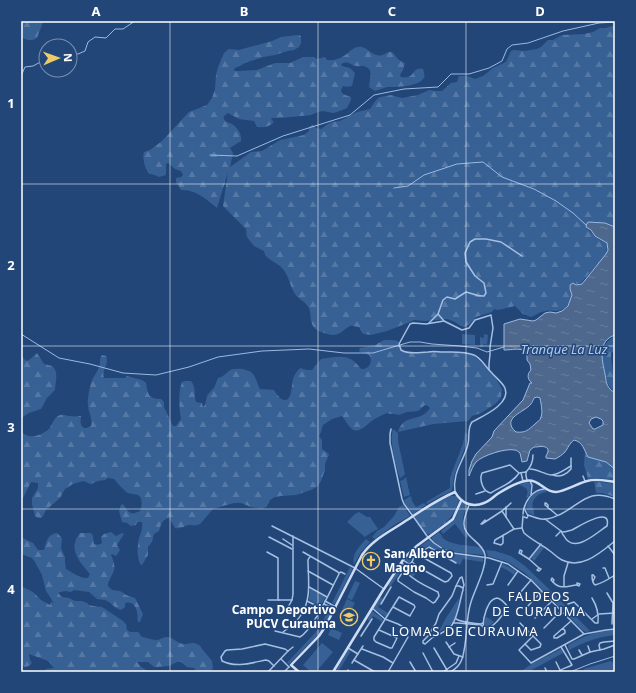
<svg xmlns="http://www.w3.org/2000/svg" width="636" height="693" viewBox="0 0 636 693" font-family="'Noto Sans',sans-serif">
	<defs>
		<pattern id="forest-firs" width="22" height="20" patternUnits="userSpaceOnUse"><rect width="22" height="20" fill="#376095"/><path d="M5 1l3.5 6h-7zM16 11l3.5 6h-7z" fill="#5578a5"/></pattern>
		<pattern id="water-ripples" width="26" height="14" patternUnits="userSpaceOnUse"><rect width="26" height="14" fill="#4d688c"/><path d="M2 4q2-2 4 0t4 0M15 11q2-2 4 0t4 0" fill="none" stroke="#687f9d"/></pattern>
	</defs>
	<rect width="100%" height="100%" fill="#234678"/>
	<g fill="#376095">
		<polygon points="462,334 475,335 475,345 462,344"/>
		<polygon points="484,334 488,335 487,345 484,344 483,347 480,347 480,337 484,338"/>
		<path d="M 393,429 L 398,433 L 398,441 L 405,474 L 402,477 L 400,478 C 396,467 389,440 393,429 Z"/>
		<polygon points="465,432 468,435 466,445 454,476 452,490 450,492 441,496 427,504 426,502 450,488 450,478 452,472 463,444"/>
		<polygon points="406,477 410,495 404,497 400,481 403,480"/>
		<path d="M 526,482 L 531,483 L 530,493 L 528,498 L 526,497 C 530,490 526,487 519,485 Z"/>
		<path d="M 544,489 L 546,490 L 546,492 C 537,493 529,502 534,511 L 534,515 C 519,513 530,495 538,491 C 540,490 542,490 544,489 Z"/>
		<polygon points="411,496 412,501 416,507 424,503 426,505 413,514 405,504 404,500"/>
		<path d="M 450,496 L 456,496 L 459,500 C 453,520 445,523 430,534 L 427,534 L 415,517 L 415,516 L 438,502 Z"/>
		<path d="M 462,502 L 467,505 C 462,519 460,523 469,536 L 466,538 L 455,524 L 443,534 L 441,531 L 455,519 Z"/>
		<polygon points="403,505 410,516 394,525 375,539 372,537 377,531 384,527 394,516 399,507"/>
		<polygon points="359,512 367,517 370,517 378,529 372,532 365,537 347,522 355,514"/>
		<path d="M 439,532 L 442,536 L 442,537 C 446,541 451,543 457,544 C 463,546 478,545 482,549 C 483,551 483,553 484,555 C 466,553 444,554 432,539 L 432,537 Z"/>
		<path d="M 366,539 L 370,542 L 361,552 L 354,565 C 351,554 360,546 366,539 Z"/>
		<polygon points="429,540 445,552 454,554 483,558 483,562 463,559 460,565 428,546 412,557 410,563 409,563 405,560 413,552 427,541"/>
		<polygon points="541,545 544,548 534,561 531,558"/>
		<polygon points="486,550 495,551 511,556 525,566 548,588 590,631 586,632 582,630 542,589 525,573 508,562 488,556"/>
		<polygon points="413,564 419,569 413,577 407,572 408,566"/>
		<polygon points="503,564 516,571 514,575 507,570 501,567"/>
		<polygon points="401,565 402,565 405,566 405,569 402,570 390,587 388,585"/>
		<polygon points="350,567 353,569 335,604 332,603"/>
		<polygon points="355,581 360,583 352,600 347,598"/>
		<polygon points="311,589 325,597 325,598 321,605 320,606 309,600 310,590"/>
		<polygon points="381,597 383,599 378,607 388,613 386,617 374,609 374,607"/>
		<path d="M 459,598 C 458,606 457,617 452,623 C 449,627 443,630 438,633 L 446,618 Z"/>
		<polygon points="347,599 355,603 348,616 341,612"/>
		<polygon points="329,608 332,610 324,626 318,635 289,664 287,663 315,633 321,625"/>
		<polygon points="372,611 383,619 382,622 373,616 370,621 367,620"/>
		<polygon points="487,617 494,622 488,627 485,628 484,627 485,618"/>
		<polygon points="331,628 342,633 339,640 328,635"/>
		<path d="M 615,630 L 615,635 C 597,637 585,642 569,650 L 568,645 C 584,636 596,631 615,630 Z"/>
		<polygon points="322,643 333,652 316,672 311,672 303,665"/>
		<polygon points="561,649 563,653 528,672 520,672 533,663"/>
		<polygon points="348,650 351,651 338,672 335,672"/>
		<polygon points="611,661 615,665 615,672 586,672 583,669"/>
	</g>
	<g fill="url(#forest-firs)">
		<path d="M 21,21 L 42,21 L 43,22 L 37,38 C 30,42 27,40 21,37 Z"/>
		<path d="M 615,25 L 615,226 C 606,223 596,220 586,223 L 586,228 C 591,231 592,234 597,238 C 599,240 603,241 606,243 L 607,246 L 606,254 L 581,283 L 577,284 L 573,283 L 569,285 C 569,288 571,291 571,294 C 572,303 564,311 556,311 C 552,311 549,310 546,311 C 541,311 536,315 531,317 L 523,314 L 515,306 L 498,310 L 494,309 L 492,312 L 476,317 L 471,323 L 465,327 L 461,326 L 453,321 L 447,319 L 425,321 L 414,320 L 410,322 L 387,331 L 371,335 L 364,334 L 362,333 L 359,327 C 356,327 352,325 350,326 C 344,329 340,335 333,335 C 330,335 325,333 321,332 C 305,326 315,313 306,304 C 303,300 298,299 295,294 C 289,285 289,274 281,267 C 277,263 269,260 266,256 C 265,255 264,252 264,251 L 254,246 L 247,237 L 246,229 L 223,206 L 228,172 L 217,208 C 207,200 196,189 181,190 L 176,182 L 176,178 L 181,177 L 183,175 L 181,171 L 175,169 L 168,163 L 166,164 L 166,175 L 159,177 C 156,175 154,175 150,174 C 145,171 142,157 144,152 L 150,150 L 162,141 L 189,112 L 207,105 L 212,98 L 215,89 L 216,75 L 218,67 L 224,53 L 229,49 L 239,50 L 272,41 L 281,37 L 298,35 L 301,36 L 301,43 L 299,47 L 294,50 L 288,51 L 275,55 L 263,57 L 245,63 L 240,66 L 235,68 L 234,69 L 235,71 L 238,71 L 257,70 L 275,63 L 290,63 L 303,57 L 314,57 L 317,59 L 325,57 L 327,60 C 336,61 344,57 350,51 C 353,49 355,47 359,47 C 368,45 374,63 388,52 L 392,52 L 399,60 L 405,63 L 403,70 L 400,75 L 401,77 C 416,80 410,67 423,69 C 424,71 425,76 424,78 C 418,87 396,87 387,87 C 383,88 379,90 375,91 L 369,87 C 369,81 374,70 366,67 C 363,65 359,67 356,66 C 350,65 349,60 341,64 L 342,66 L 350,68 L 355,73 L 352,86 L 347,87 L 343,86 L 341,90 C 342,95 346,95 351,97 L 351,100 L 347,108 L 337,112 L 333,113 L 323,111 L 318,112 L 311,115 L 281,118 L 272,118 L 271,119 L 274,122 C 269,127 264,128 257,127 L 254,121 L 239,119 L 228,113 L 224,116 C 224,117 223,118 224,119 C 225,122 230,123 232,124 C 238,128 242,135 241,141 L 230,148 L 233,153 L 230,167 L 251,152 L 262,151 L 280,140 L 304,135 L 309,131 L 309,127 L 313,125 L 316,128 L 321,129 L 328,124 L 332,122 L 340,121 L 357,112 L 370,109 L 376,100 L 380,97 L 391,95 L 402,98 L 418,95 L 429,90 L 435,91 L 442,91 L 451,83 L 457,82 L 459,76 L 467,76 L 475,79 L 483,76 L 493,68 L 506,62 L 511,51 L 513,50 L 524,51 L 537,49 L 541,47 L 548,40 L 553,40 L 562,35 L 584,34 L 593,32 L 600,28 L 606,28 Z"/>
		<path d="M 615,336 L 615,350 L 611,353 C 611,366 615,377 615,391 C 613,390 611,389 610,387 C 606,383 602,359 602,353 C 603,346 609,339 615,336 Z"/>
		<path d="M 384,340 L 392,340 L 398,341 L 401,348 L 404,352 L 409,353 L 431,352 L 460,352 L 472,354 L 487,368 L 496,379 L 502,389 L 501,397 L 500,399 L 495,404 L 481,413 L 472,416 L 468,421 L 433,424 L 398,432 C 403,413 421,423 430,408 L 428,406 L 425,405 L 418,411 L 407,412 L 399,415 C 395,413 392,415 387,413 C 382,415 378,417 373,420 C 366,425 357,437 349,426 C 346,423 345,419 342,416 L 332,419 L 323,425 L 321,432 L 319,436 L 322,440 L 322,449 L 329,454 L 325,464 L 325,470 L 321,481 L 318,486 L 311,490 L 296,495 L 281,496 L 275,497 L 270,500 L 266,507 L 262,509 L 251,507 L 241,503 L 234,503 L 223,506 L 213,509 L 200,524 C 196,526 194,525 189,525 C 184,526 181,529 175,528 L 169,518 C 161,520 161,525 159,531 L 154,534 L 152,542 L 148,547 L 148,555 L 142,565 L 140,564 C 137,554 137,549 139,538 C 141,532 143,528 142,522 L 137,522 L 136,525 L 131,526 L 127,523 L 122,522 L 119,511 L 121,505 L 123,504 C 129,513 130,516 140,511 C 142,506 143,498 138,495 C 135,494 131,494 128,493 C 123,490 118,483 114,479 L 108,478 L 105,480 L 98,481 L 91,484 L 83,481 L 73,484 L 65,489 L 60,498 L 46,510 L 43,516 L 41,518 L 38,518 L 35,516 L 32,504 L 32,498 L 38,488 L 38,483 L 31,482 L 23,498 L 21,500 L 21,431 C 28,440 41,436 49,429 C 52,425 54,418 58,416 C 62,413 67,416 71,416 C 74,417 77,416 81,416 C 81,421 79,424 84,428 L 87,428 L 91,426 C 93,418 88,412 88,405 C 87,399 90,386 92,380 C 94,376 98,371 99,367 C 101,362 99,359 102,355 L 106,356 C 110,365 101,369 104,378 L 125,378 L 127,376 L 142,380 L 146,383 C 148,394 148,399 161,399 L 164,402 L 164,407 L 173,426 L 176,426 L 181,419 C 179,408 178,392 182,382 L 185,381 L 191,381 C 197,389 193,393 196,402 L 202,403 L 203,407 L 205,405 L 207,396 L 210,392 L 214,388 L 218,378 C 223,377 225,374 229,371 C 234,367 249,369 253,374 C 255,376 258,385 260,389 L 274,390 C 278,398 288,407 291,392 C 292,388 292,383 293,379 C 294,375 297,371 300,368 L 307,370 L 312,370 L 321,359 C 338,357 349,352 361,369 C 368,370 374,362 369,355 C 366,353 362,353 359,351 L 360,348 L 375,345 Z"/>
		<path d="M 37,353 L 44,364 C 47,365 51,365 53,367 C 59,372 55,384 55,390 L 47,398 L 41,409 L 29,413 L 21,418 L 21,354 L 24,359 L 26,361 L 29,360 Z"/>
		<polygon points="585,452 588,457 606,462 615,469 615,480 598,478 588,479 584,465"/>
		<polygon points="594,481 615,484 615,497 602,493 596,493"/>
		<polygon points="449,500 451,500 453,504 452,507 449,507 451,513 449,518 444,524 437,523 431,527 427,526 427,530 429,533 426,534 416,519 431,509"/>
		<path d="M 111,532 L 116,536 L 122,533 L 124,534 L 117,545 L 120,550 L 116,556 L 112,554 L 111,555 C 118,571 113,570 108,584 L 108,586 L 112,590 L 120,591 L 126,595 L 135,598 L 143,614 L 140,622 L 138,622 C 137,618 138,616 137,612 C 136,605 131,601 125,603 L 125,607 L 121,610 L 116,608 L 109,602 L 105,600 L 97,599 L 89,592 L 74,590 L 71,592 L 66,591 L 59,592 L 59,594 L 62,597 L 69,598 L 75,601 L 82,601 L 87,603 L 89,605 L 93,606 L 102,607 L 123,621 L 126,624 L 127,630 L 130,632 L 138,632 C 139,633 141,636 142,637 C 143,637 157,641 157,640 C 160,640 163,637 166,637 C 174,637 177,644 184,644 C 190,644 192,641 199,645 L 212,661 L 213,669 L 206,672 L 197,672 L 194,668 L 187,667 L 181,662 L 177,662 L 169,666 L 157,667 L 154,667 L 148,662 L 137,662 L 127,654 L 138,663 L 140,666 L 149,672 L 43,672 L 46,669 L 54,668 L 48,661 L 29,654 L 30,660 L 32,663 C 29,667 25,668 21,665 L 21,586 L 33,592 L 41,600 L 50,605 L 51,602 L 55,603 L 52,601 L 52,600 L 46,591 L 42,575 L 35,562 L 32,558 L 21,554 L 21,537 L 33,543 L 38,550 L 44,550 C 47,542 46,535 57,533 L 62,538 L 61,548 L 65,557 L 65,563 L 66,569 C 73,573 81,579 88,578 L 90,574 C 80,562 67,549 80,533 L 91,533 L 93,536 L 94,544 C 97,545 99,545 102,543 L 101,537 L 104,534 Z"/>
	</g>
	<path fill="url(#water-ripples)" stroke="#99bae4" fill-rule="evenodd" d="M 589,222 L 605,223 L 615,227 L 615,335 C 597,341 602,360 605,374 C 606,379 606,385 610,389 C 611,391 613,391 615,393 L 615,469 L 606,462 L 588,457 C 584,450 583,442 574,440 C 569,444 568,448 565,452 C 562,455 559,457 555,459 L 546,458 L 546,456 L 548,452 L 548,449 C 545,445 539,447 534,447 L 530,450 L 527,461 L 522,462 L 520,453 C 519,452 516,450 515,450 C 506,448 483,455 476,462 C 473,466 471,471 469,476 L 469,470 L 472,461 L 476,454 L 492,437 L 494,431 L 523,400 L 530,383 L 532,383 C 527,379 527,374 531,370 L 530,364 L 527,360 C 528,345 515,350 504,350 L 504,324 L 520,319 L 533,321 L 536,320 L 545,313 L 550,312 L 556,313 L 562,311 L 568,306 L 572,295 L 570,289 L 570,285 L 573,283 L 576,285 L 582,284 L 606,254 L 608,250 L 607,243 L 595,236 L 591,230 L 586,227 L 587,223 ZM 537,397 L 540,398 C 541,404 543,412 541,417 C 540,421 538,421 535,424 C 528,430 526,433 516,432 C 500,418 525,412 531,404 C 532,403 534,398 534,398 ZM 596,417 L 601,419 L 603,421 L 603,425 L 595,429 L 593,429 L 589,423 L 591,419 Z"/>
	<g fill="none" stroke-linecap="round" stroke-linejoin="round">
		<g stroke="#99bae4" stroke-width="1">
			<polyline points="70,54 78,54 85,51 88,42 95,37 106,38 115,29 123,29 135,21"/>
			<polyline points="21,76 25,67 33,66 46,59"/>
			<polyline points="210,155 237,156 283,136 350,115 374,95 404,89 438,87 451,74 469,74 489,68 502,61 507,49 512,45 528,43 563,31 599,23 615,22"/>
			<polyline points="394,188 408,186 424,175 457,164 483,162 502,177 534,189 556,201 573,213 586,225"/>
			<polyline points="21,334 59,358 90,364 123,373 156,375 189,367 218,357 262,351 309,349 344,353 373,353 410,342 420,342 432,344 460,346 477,348 487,352 504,347"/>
			<polyline points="570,672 590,664 615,656"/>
		</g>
		<g stroke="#a5c0e3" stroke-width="1.5">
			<polyline points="438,314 444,321 462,330 469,328 475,320 491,315 493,328 490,347 490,354 489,364 489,370"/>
			<path d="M 444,321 L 426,324 L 413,323 L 410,324 L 399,344 L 401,350 C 409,355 420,352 428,352 C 433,351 438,352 443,352 C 453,352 464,351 474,355 C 481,358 485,366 491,372 C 495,377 502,382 505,388 C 511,404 483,416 472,422 C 467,429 470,436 468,444 C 464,461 452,472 455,492"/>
			<path d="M 429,323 L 438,314 L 443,300 L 447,297 L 455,299 L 466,292 C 472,293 478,297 484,296 L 486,293 L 484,283 L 475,276 L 466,262 L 465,253 L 470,242 L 475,239 L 486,239 L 501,242 L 522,256"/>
			<polyline points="391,429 390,434 390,443 402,499 404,504 415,519 427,536 434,543 443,549 453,553 489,558 508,564 531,580 584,634"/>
			<path d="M 530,469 C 537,469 544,474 551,475 C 559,475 565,469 571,466"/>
			<path d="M 526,472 C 531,467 533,462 533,455"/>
			<polyline points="526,472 526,476 527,480"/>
			<path d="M 519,473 C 513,483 500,487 491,493 C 483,492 479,480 482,473 L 510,465 L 519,473 L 526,472"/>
			<polyline points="521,473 523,481"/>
			<path d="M 553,475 C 560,478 567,474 571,469 L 571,458"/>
			<polyline points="583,476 585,481"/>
			<polyline points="530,481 532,485 531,495"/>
			<polyline points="476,494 485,491"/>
			<polyline points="548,508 548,505 546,503 545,503 545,505 557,515"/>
			<polyline points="502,511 514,529"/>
			<path d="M 523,514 C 524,502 532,490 544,489"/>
			<path d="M 528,515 C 533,517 541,520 546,519 C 551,519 556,516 561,514 C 582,503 589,488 615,499"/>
			<path d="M 523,516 L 522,528 L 524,533 C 532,540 542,545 550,551 C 554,554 558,558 562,560 C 582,570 601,552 615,541"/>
			<polyline points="506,517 506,507"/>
			<polyline points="524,517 527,518 528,516 525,510"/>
			<path d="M 545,519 L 561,531 C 562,532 562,534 564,536 C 574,555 596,533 607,526 C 612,505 578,527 572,530 C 568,531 566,532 562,532"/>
			<polyline points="486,521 485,520 481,524 482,524 502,511 511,503"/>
			<polyline points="272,526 355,568 384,589"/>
			<polyline points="503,535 503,543 501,545 494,543 495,540 514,529 522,528"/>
			<polyline points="556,536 561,531"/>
			<polyline points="269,537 292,549"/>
			<polyline points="283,539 292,545"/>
			<polyline points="608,546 615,555"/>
			<polyline points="267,552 278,558 278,600 292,600 293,594 293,536"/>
			<polyline points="521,554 519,553 520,550 522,551 521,554 529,559 539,568 537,570 539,571 541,569 539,568"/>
			<polyline points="529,559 541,544"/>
			<polyline points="403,560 409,564 412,562 420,568 443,581 445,582 448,581 452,576 451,573 424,558 420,553"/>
			<polyline points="412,562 414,557 429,547 456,563"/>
			<path d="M 402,563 L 405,566 L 407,569 L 405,571 L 402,573 L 398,579 L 398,581 L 414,592 L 426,598 L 433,603 L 435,602 L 439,596 L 438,592 C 426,586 414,581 405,571"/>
			<polyline points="603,568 605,568 609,578"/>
			<polyline points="308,571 333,585"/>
			<polyline points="339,573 341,572 345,574"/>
			<path d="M 593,575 L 592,575 C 592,579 592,583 595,585 C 603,583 609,579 615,575"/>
			<polygon points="552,578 554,580 553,582 551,580"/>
			<polyline points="593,581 595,577 593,575"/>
			<path d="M 553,582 C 560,590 567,586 577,585"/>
			<polygon points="577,583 580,584 579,586 577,585"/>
			<polyline points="487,585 493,584 502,562"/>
			<polyline points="508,585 518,571"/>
			<path d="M 456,586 L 459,586 L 463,588 L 463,590 C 460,599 458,617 452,625 C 448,631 440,634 433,637 L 430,636 L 429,634 L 436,623 L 439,614 L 452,596 Z"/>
			<polyline points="456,586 460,578 462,577 464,585 463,588"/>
			<polyline points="564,586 564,576 568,563"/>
			<polyline points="309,587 327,597"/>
			<polyline points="607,593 613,603 612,624"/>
			<polyline points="519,594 531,580"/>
			<polyline points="268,600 279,600"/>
			<polyline points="307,601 321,608"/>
			<polyline points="325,601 336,607"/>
			<polyline points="324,604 335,609"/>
			<polyline points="381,604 391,587"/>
			<path d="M 568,604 L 574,602 L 595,623 L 598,623 C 599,613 597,606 592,598"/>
			<polyline points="372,608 385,619 398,624 412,632"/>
			<polyline points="526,608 541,592"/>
			<polyline points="277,609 287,609 292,600"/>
			<polyline points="535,618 552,601"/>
			<path d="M 456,619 C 463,623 473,623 481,624 L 483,623"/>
			<polyline points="592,619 599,614 615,613"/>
			<path d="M 453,623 L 458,623 L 481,625 L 485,629 C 494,628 502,615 508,608 L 507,606 C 505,603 500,598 497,598 C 487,599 483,619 483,627"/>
			<polyline points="520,623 541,644 540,647 531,650 525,644"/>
			<polyline points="544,628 561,611"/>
			<polyline points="563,628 565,631 565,633 557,638 554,638 554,636 571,621"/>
			<polyline points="379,630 397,638 392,648 390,648 376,642 374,640 374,637 399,597 414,605 415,607 411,614 410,616 393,607"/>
			<path d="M 275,631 L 300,637 C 313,630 331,589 339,574 L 338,572 L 303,552"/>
			<circle cx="414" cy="634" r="2"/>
			<path d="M 283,632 C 290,627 297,622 301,615 C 312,599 308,578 308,560 L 309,558 L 310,557"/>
			<polyline points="429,635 423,641 423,643 425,644 432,638"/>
			<polyline points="361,636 372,619"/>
			<polyline points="533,636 519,650 531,663 584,634 606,630 615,629"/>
			<polyline points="446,642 454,654 463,657"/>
			<polyline points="565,645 572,659 574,659 590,652 604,649 615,645"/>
			<polyline points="588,646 590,652"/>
			<polyline points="449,647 455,643"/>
			<polyline points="348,648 358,654"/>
			<polyline points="434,648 447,670"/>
			<polyline points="362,649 383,657 393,663"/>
			<polyline points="579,650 582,655"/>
			<polyline points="600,650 599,645 600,643 604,642 615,641"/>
			<polyline points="423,653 433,672"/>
			<polyline points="281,659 289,667"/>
			<polyline points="354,660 375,672"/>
			<polyline points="410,662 416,672"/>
			<polyline points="556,662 560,670"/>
			<polyline points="352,663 363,646"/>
			<path d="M 274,666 L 269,661 L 266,660 C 251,663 236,668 222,661 L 221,657 L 225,651 L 227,650 L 242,649 L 265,644 L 285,649 L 288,651"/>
			<polyline points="545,668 547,672"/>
			<polyline points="268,672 288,651 293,647"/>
			<polyline points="284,672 289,667"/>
			<polyline points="347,672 348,670"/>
			<polyline points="388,672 408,637"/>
			<polyline points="443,672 456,663 459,656"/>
			<path d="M 450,672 C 456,669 460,665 462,659 C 468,641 465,620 471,602 C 475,589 487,567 485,555 C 483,542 463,537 464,523 C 464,517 467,511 469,505"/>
			<path d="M 558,672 C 562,668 567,668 572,665 L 561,647"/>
		</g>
		<g stroke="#cdddf4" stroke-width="2.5">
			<path d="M 299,672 L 291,665 L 319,636 L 325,627 L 362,555 C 372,540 389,532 404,522 C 421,511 436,500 455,492 C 461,503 472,508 484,503 C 490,501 494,496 499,493 C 507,488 516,483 525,481 C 540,478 544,493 556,492 C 563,492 579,483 587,481 C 597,478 606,481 615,482"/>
			<polyline points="333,672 382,592 405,557 418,545 448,523 453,519 461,501"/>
		</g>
	</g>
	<path fill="none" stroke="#fff" stroke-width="1" stroke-opacity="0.55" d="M 170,21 L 170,672M 318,21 L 318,672M 466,21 L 466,672M 21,184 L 615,184M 21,346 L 615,346M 21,509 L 615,509"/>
	<defs>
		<symbol id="church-ring" viewBox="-11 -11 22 22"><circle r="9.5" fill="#234678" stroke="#eeca68" stroke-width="1.5"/><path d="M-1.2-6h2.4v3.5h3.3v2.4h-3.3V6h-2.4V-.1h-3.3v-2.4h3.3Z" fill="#eeca68"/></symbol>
		<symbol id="university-ring" viewBox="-11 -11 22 22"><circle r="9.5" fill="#234678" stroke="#eeca68" stroke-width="1.5"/><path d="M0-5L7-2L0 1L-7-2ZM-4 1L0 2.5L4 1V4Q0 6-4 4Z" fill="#eeca68"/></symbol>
	</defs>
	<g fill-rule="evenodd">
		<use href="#church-ring" x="361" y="551" width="20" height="20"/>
		<use href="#university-ring" x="339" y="607" width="20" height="20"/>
	</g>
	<g text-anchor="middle" stroke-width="3" stroke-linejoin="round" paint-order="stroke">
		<g font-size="12" font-weight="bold" fill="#fff" stroke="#234678" text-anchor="start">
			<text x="384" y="558">San Alberto<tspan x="384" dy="14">Magno</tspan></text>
			<text x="336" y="614" text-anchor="end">Campo Deportivo<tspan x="336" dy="14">PUCV Curauma</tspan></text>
		</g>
		<g font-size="13" font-style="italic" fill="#afcaec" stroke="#234678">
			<text x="564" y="354">Tranque La Luz</text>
		</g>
		<g font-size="13" letter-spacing="1" fill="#fff" stroke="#234678">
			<text x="539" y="601">FALDEOS<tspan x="539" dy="15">DE CURAUMA</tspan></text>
			<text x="465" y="636">LOMAS DE CURAUMA</text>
		</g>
	</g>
	<rect width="636" height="693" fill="none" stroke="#234678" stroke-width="44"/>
	<g transform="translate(58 58) rotate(88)"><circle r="19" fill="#234678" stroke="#7b90ae"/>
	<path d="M0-3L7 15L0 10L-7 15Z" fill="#eeca68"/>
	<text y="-6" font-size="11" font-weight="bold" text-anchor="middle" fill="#ffffff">N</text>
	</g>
	<rect x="22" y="22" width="592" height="649" fill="none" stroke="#fff" stroke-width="1.5"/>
	<g font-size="13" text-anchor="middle" font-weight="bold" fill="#fff">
		<text x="96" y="16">A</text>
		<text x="244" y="16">B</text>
		<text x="392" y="16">C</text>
		<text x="540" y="16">D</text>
		<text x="11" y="108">1</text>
		<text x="11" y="270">2</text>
		<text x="11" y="432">3</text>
		<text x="11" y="594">4</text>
	</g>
</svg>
